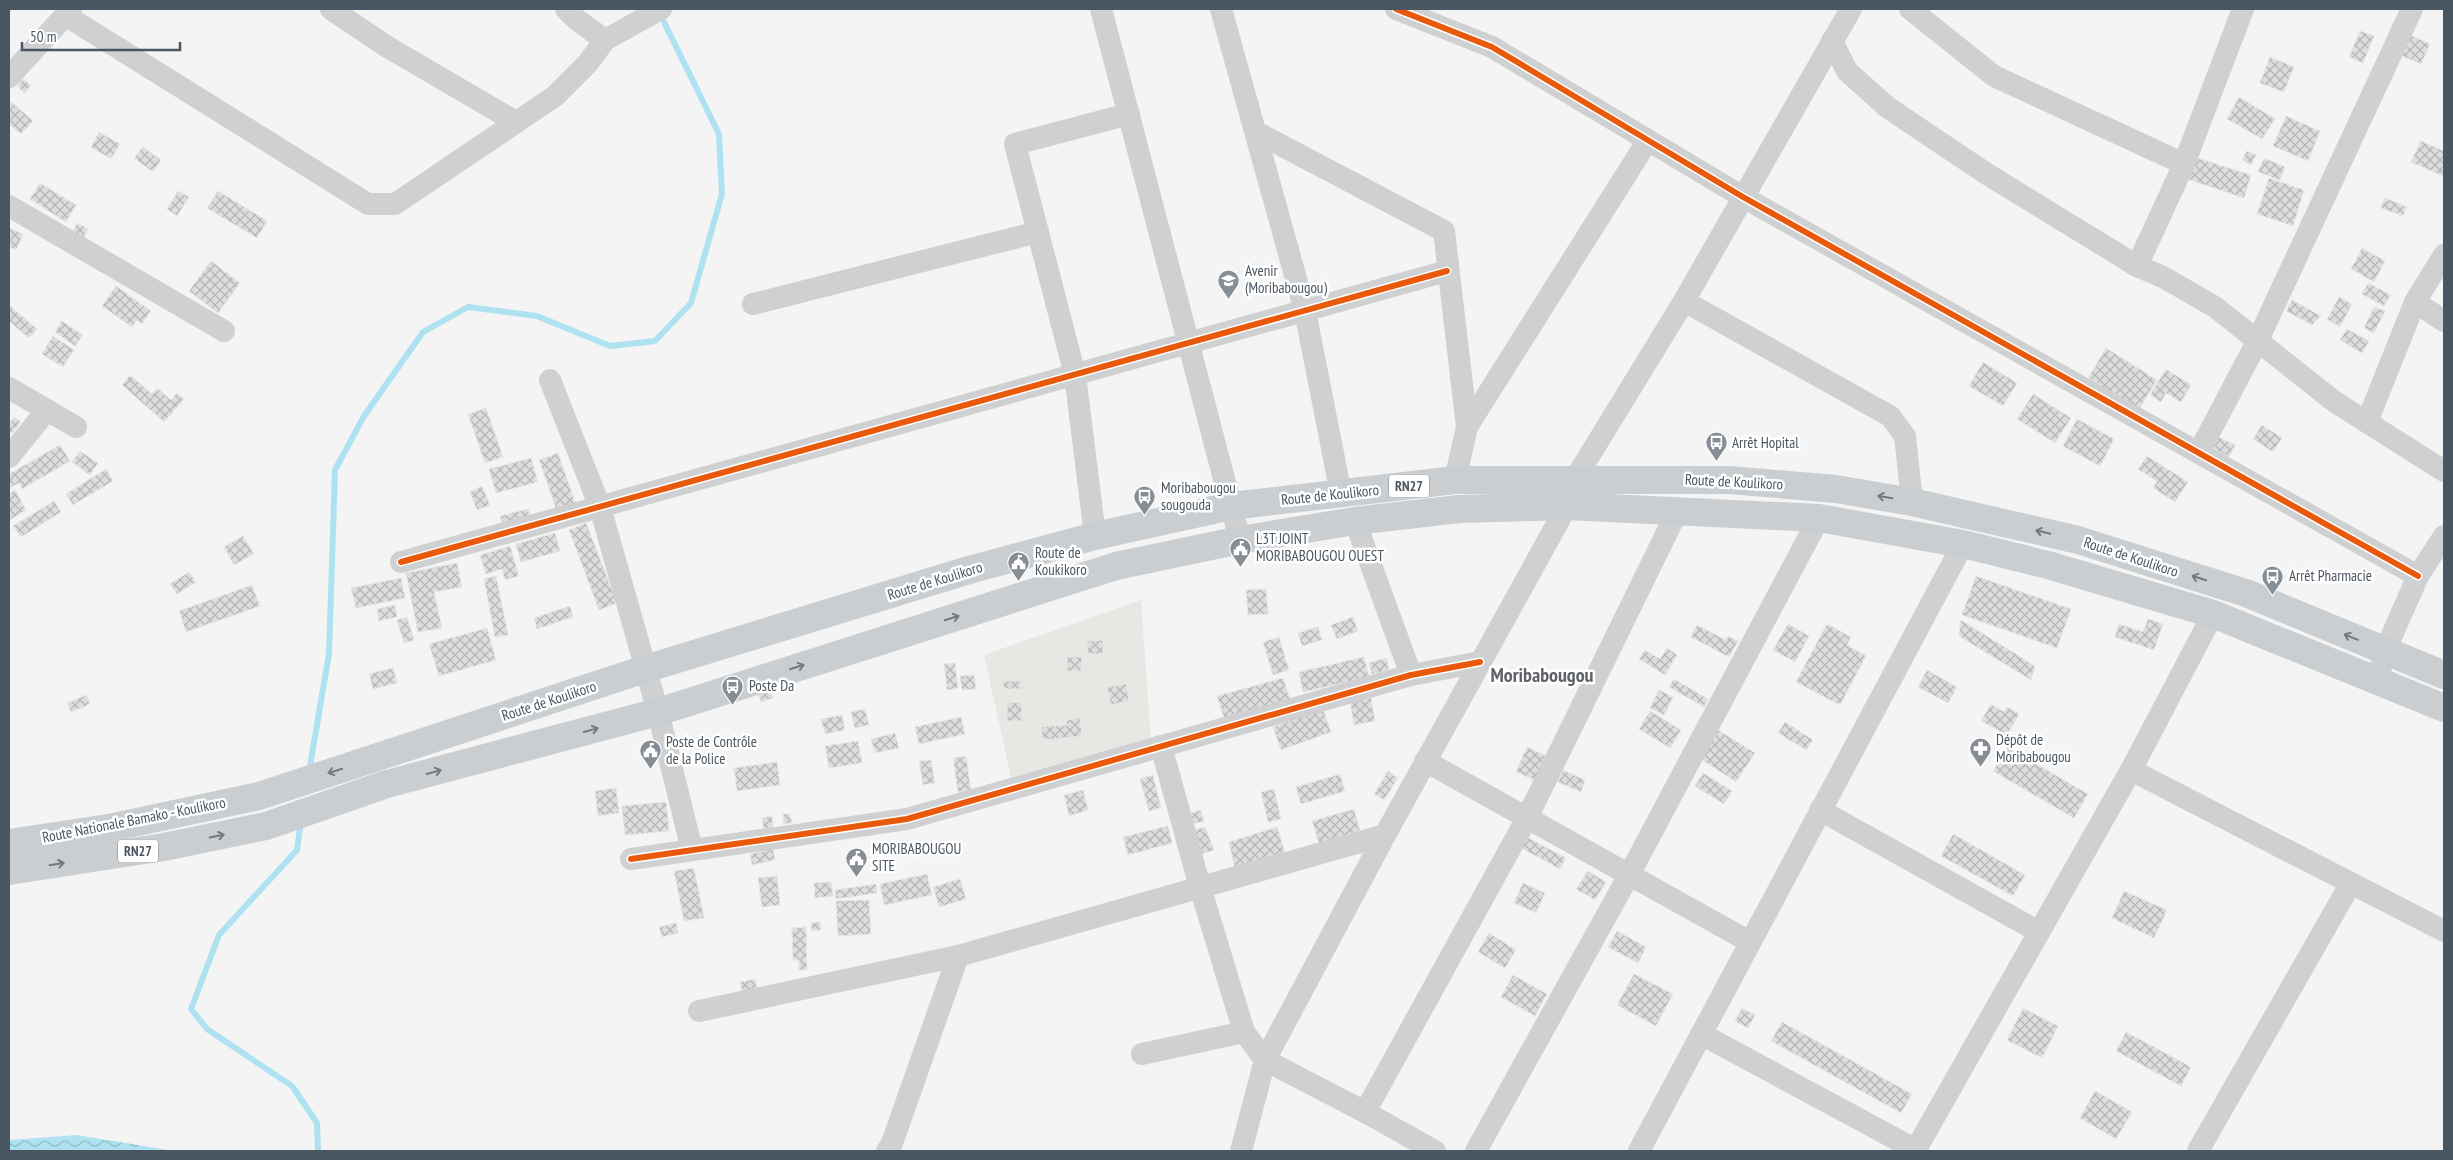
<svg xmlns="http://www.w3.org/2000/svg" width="2453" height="1160" viewBox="0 0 2453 1160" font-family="'PT Sans Narrow',sans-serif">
	<defs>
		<pattern id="water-waves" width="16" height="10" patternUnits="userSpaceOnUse" patternTransform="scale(1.25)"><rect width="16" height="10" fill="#aee2f0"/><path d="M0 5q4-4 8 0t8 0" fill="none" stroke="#90bac6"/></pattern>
		<pattern id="building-cross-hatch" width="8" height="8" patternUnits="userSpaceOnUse" patternTransform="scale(1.25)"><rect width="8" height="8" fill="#ddddde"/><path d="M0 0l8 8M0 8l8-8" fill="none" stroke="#b5b6b7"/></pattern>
	</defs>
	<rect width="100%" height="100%" fill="#f4f4f4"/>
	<polygon fill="#e8e7e3" points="1141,600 1151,740 1012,782 984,655"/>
	<polygon fill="url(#water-waves)" points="77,1135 174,1151 9,1151 9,1140"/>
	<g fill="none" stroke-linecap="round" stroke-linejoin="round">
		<g stroke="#aee2f0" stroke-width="6">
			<polyline points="309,772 329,654 335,470 364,416 423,332 468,307 537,316 610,346 655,341 691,303 722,194 719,134 660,14"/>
			<polyline points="301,821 297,850 219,935 191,1009 207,1029 292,1086 317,1123 318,1151"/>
		</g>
	</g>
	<g fill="url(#building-cross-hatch)" stroke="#e5e6e7">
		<polygon points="2360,31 2374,36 2363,63 2349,57"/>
		<polygon points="2410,35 2430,44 2421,64 2400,55"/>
		<polygon points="2270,57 2294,67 2284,92 2260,83"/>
		<polygon points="23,79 31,85 25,93 17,86"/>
		<polygon points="2239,97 2275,119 2262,139 2227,119"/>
		<polygon points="10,101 33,121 21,134 9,124"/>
		<polygon points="2286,116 2320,131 2308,161 2273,146"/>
		<polygon points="99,132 120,144 111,159 91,147"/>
		<polygon points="2421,141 2444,151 2443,176 2411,162"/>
		<polygon points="143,147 161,160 153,172 134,158"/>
		<polygon points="2247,151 2256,155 2251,165 2242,160"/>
		<polygon points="2194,157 2251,175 2244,198 2187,179"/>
		<polygon points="2264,158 2285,167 2280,180 2258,172"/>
		<polygon points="2269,178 2304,190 2293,226 2257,214"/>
		<polygon points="40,183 76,205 66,222 30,199"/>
		<polygon points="178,191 189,197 177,216 167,209"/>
		<polygon points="218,191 267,221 257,238 207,208"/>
		<polygon points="2385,198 2407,207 2403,216 2381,208"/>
		<polygon points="77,223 88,229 83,239 72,233"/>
		<polygon points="9,228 23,234 16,250 9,247"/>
		<polygon points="2362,248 2385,261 2374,282 2351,269"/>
		<polygon points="211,261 240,283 218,313 189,291"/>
		<polygon points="2368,283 2391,295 2384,306 2362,294"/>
		<polygon points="116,286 151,311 142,324 137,320 132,327 102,306"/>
		<polygon points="2339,297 2352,304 2340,327 2327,319"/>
		<polygon points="2292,300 2321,316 2312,325 2286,311"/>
		<polygon points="9,305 37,329 29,338 9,321"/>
		<polygon points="2374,307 2385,311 2374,333 2364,328"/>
		<polygon points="62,321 83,335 75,346 55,332"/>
		<polygon points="2347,329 2369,341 2362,353 2340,340"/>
		<polygon points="53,336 74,350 63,367 42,354"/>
		<polygon points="2106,348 2157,380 2139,409 2088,378"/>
		<polygon points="1983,362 2017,383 2003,406 1969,386"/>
		<polygon points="2166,369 2191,385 2181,402 2166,393 2161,402 2150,395"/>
		<polygon points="130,375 152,394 157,388 171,400 177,393 184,399 164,422 122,385"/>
		<polygon points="2033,394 2071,418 2055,443 2017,419"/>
		<polygon points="486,408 503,457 485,463 468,414"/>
		<polygon points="14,417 21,422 12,433 9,431 9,424"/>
		<polygon points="2077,419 2114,439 2100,466 2063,446"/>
		<polygon points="2262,425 2282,438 2273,452 2253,439"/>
		<polygon points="2215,435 2235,445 2229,457 2209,446"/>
		<polygon points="60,445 70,461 22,489 19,483 10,488 9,474"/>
		<polygon points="80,451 98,463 90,475 72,462"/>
		<polygon points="558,453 576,505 557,511 539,460"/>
		<polygon points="2147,456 2188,482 2175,502 2153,488 2157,481 2138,469"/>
		<polygon points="531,458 538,482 496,493 489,469"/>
		<polygon points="106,469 113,481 73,505 66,494"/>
		<polygon points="482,486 490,505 477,510 470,492"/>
		<polygon points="15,490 26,510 10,520 9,494"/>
		<polygon points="54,501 61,512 21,537 13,526"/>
		<polygon points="528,509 531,518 503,526 500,516"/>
		<polygon points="586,523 617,603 599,610 569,530"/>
		<polygon points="555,533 560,551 521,562 516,544"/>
		<polygon points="243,536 254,554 234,565 224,547"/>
		<polygon points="510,546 519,576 505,580 502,569 486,574 480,555"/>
		<polygon points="457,563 462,587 434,592 442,628 418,632 406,573"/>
		<polygon points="189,572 196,582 177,594 170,584"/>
		<polygon points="496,576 508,635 495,637 484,579"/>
		<polygon points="1976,576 2071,609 2057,648 1962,615"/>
		<polygon points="401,578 405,598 356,608 351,588"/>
		<polygon points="252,585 260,606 186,632 179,611"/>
		<polygon points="1266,589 1268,614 1248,615 1246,590"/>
		<polygon points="395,605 397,617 379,621 377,609"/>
		<polygon points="570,606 573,617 537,629 534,618"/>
		<polygon points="407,617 414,640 404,643 397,620"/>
		<polygon points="1353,617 1358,631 1337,639 1331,625"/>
		<polygon points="2148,619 2163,624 2154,650 2115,637 2119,624 2143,632"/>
		<polygon points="1961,620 2035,666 2031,680 1959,636"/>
		<polygon points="1788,624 1809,636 1795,662 1773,650"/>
		<polygon points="1827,624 1851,637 1847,645 1866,656 1840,705 1796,682"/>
		<polygon points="1697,625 1726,640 1728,636 1738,641 1729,657 1691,637"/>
		<polygon points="1318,627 1322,640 1302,646 1298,633"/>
		<polygon points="487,628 496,660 439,676 429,644"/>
		<polygon points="1279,637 1289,670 1273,675 1263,642"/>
		<polygon points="1103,640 1103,654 1088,654 1087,641"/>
		<polygon points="1667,648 1677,655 1665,675 1639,659 1645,650 1660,659"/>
		<polygon points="1067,657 1082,657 1081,671 1067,671"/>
		<polygon points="1364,657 1369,677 1303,692 1299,672"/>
		<polygon points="1386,658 1389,670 1372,674 1369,663"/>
		<polygon points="955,663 958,688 947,690 944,664"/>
		<polygon points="393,668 397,683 373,689 369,674"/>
		<polygon points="1927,670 1957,687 1948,703 1918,687"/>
		<polygon points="974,675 976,689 962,690 960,676"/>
		<polygon points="1283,678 1291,702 1225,721 1217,696"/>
		<polygon points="1674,679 1708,699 1704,707 1669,687"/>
		<polygon points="1003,681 1021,681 1021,689 1004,689"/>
		<polygon points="767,684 773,698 761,702 756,687"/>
		<polygon points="1126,684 1129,701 1111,705 1107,687"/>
		<polygon points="1659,690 1673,697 1664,715 1650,708"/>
		<polygon points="86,695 90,704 71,712 67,703"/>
		<polygon points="1371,698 1375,721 1354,725 1350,702"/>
		<polygon points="1007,702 1022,703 1021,721 1007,721"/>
		<polygon points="1991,704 2004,712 2007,707 2019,714 2007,735 1981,721"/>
		<polygon points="865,709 869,725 855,728 851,712"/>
		<polygon points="1323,709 1331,732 1281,750 1273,727"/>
		<polygon points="1650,711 1681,730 1670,748 1639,729"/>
		<polygon points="842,715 845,730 825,734 821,719"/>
		<polygon points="961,717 965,734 919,744 915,727"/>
		<polygon points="1080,718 1082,736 1043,740 1041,727 1067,725 1066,720"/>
		<polygon points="1785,722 1813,740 1806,750 1778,733"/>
		<polygon points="1718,730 1755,753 1736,782 1699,758"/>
		<polygon points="895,733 899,748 875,753 871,739"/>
		<polygon points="858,741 862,763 829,768 825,746"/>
		<polygon points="1527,747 1546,756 1535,780 1516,772"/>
		<polygon points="2007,747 2088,794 2074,818 1993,771"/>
		<polygon points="966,756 971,790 958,792 953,758"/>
		<polygon points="931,760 935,783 923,785 919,761"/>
		<polygon points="777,762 780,785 737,791 734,768"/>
		<polygon points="1563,770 1585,780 1581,792 1558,782"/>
		<polygon points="1388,771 1398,778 1384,800 1374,794"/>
		<polygon points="1703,773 1732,791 1724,804 1695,786"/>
		<polygon points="1340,774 1345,791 1301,804 1296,787"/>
		<polygon points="1153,775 1161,808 1149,811 1140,779"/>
		<polygon points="616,788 619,813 598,816 595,791"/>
		<polygon points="1274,789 1281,819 1268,822 1261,792"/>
		<polygon points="1083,790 1088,810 1069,816 1064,795"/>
		<polygon points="666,802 669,831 625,835 622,806"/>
		<polygon points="1354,809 1360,831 1319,843 1312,821"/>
		<polygon points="1201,810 1204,821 1189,825 1186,815"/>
		<polygon points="783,814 790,814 792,823 784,824"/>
		<polygon points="772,816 773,829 764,830 762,818"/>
		<polygon points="1168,826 1172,843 1128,855 1123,837"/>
		<polygon points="1205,827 1214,850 1196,856 1188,832"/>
		<polygon points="1277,827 1285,852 1235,869 1229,842"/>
		<polygon points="1953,834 2025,875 2013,896 1941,856"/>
		<polygon points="1527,837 1566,858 1560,869 1521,848"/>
		<polygon points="773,849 775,860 752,865 750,854"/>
		<polygon points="694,868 704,918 684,921 674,871"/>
		<polygon points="1588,871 1606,882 1595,900 1576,889"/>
		<polygon points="927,874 932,895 884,905 880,884"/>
		<polygon points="777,876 780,905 762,907 758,878"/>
		<polygon points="960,879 966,899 939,907 933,887"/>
		<polygon points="831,882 833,896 815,898 814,883"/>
		<polygon points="1523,883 1545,893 1536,913 1514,903"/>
		<polygon points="876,884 877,893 836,899 835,890"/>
		<polygon points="2124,891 2167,910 2154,938 2112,918"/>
		<polygon points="869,900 871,934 838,936 836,901"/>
		<polygon points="820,922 821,930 812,931 811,923"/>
		<polygon points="676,923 678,933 662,937 659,927"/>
		<polygon points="806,927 807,970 799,970 799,960 793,960 792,928"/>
		<polygon points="1617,931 1646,947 1638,963 1608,947"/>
		<polygon points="1489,933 1516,950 1505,968 1478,952"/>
		<polygon points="1634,974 1673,994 1656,1026 1617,1005"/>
		<polygon points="1513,975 1547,994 1535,1016 1501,997"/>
		<polygon points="755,979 757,990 742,993 740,982"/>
		<polygon points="1742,1008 1755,1015 1748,1028 1735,1021"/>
		<polygon points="2023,1008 2058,1026 2042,1058 2007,1040"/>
		<polygon points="1782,1022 1912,1094 1901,1113 1771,1041"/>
		<polygon points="2126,1032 2191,1067 2181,1086 2116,1051"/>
		<polygon points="2095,1091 2132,1112 2116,1139 2080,1118"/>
	</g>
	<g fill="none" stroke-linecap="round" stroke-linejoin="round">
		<g stroke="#ced0d2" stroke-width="22">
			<polyline points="331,9 386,46 516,122"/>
			<polyline points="566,9 576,19 605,40 661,9"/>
			<polyline points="1101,9 1240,540"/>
			<polyline points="1221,9 1305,311 1341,494"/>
			<polyline points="1396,9 1492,47 1743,197 2418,576"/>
			<polyline points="1910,9 1994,76 2184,164 2243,9"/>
			<polyline points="65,15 368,204 395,204 555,96 588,63 605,40"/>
			<polyline points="1832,41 1847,71 1887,107 1987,174 2137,266 2163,277 2215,307 2335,402 2444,471"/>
			<polyline points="9,77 71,9"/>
			<polyline points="1256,132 1444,231 1467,427 1455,480"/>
			<polyline points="9,206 224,331"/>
			<polyline points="2137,266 2184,164"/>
			<polyline points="1684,301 1890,416 1905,436 1912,502"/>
			<polyline points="2415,302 2444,321"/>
			<polyline points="753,304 1038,232"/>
			<polyline points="550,380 600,507 658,712 692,850"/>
			<polyline points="9,388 76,427"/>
			<polyline points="2367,422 2415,302 2444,255"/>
			<polyline points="1467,427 1648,140"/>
			<polyline points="2199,452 2257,342 2412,9"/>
			<polyline points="9,457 47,410"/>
			<polyline points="1575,479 1684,301 1851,9"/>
			<polyline points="1355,521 1411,675"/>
			<polyline points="1095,536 1075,375 1015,144 1129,114"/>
			<polyline points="401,562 1447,271"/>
			<polyline points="2378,679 2385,651 2418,576 2444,536"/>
			<polyline points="1161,746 1200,887 1244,1032 1265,1060 1365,1112 1435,1151"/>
			<polyline points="1425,761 1750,942"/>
			<polyline points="2131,770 2444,931"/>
			<polyline points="1820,810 2039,932"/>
			<polyline points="631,859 907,819 1411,675 1480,662"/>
			<polyline points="699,1011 958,956 1385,835"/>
			<polyline points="1701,1034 1918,1151"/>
			<polyline points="1142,1054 1244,1032"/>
			<polyline points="1365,1112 1527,818 1677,512"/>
			<polyline points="887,1151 892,1143 958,956"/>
			<polyline points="1241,1151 1265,1060 1385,835 1567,506"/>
			<polyline points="1476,1151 1629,875 1819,518"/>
			<polyline points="1639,1151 1963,544"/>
			<polyline points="1915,1151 2131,770 2213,614"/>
			<polyline points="2198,1151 2351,883"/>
		</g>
		<g stroke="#caced1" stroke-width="28">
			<polyline points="9,843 114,827 259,796 645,669 969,570 1095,536 1231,506 1455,480 1729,480 1836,489 1912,502 2078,540 2246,593 2444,675"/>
			<polyline points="9,871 164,847 266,826 387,784 658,712 1116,566 1240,540 1355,521 1459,509 1567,506 1819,518 1963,544 2048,565 2213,614 2444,708"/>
		</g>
		<defs>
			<g id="cycleway">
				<polyline points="1396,9 1492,47 1743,197 2418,576"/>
				<polyline points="401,562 1447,271"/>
				<polyline points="631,859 907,819 1411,675 1480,662"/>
			</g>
		</defs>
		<use href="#cycleway" stroke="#fff" stroke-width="9"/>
		<use href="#cycleway" stroke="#e8590c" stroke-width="6"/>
	</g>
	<defs><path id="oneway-shaft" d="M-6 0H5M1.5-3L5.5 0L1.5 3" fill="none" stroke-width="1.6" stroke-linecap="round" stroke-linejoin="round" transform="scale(1.25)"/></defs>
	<g stroke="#707a83">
		<use href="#oneway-shaft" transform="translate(1885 497) rotate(-171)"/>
		<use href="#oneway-shaft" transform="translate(2043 532) rotate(-167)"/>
		<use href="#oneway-shaft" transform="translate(2199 578) rotate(-162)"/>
		<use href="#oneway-shaft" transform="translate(952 618) rotate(-18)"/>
		<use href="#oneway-shaft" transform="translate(2351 637) rotate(-158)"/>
		<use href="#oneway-shaft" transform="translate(797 667) rotate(-18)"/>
		<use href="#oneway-shaft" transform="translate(591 730) rotate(-15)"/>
		<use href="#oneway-shaft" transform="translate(335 771) rotate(162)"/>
		<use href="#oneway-shaft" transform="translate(434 772) rotate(-15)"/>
		<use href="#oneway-shaft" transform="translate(217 836) rotate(-12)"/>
		<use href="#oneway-shaft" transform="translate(57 864) rotate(-9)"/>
	</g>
	<defs>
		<symbol id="school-pin" viewBox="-11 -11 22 30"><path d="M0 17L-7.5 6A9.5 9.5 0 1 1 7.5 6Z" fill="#868d94" stroke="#fff"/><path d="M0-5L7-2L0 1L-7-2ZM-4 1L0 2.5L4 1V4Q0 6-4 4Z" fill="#fff"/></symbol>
		<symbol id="bus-pin" viewBox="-11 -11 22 30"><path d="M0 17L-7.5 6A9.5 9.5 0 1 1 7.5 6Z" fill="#868d94" stroke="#fff"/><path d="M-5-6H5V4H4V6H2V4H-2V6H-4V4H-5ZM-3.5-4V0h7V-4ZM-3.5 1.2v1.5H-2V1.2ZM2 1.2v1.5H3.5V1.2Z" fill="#fff"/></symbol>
		<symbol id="civic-pin" viewBox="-11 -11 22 30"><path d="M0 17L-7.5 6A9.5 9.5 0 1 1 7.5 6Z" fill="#868d94" stroke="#fff"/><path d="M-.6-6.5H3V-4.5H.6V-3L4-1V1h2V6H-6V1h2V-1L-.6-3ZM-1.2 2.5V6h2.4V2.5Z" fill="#fff"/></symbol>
		<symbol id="pharmacy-pin" viewBox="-11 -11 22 30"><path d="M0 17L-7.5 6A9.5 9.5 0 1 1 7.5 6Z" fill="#868d94" stroke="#fff"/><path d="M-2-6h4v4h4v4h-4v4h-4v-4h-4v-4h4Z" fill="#fff"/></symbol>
	</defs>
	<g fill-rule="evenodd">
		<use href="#school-pin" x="1216" y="268" width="25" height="34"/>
		<use href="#bus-pin" x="1704" y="430" width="25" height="34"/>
		<use href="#bus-pin" x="1132" y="484" width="25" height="34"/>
		<use href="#civic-pin" x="1228" y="536" width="25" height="34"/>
		<use href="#civic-pin" x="1006" y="550" width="25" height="34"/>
		<use href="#bus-pin" x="2260" y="564" width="25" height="34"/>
		<use href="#bus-pin" x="720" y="674" width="25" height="34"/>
		<use href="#pharmacy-pin" x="1968" y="736" width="25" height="34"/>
		<use href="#civic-pin" x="638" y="738" width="25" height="34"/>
		<use href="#civic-pin" x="844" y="846" width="25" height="34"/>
	</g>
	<g text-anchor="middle" stroke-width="5" stroke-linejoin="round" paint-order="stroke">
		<g fill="#fff" stroke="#808990" stroke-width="1">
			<rect x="1389" y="474.5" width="40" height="23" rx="4"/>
			<rect x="118" y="839.5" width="40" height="23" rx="4"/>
		</g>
		<g font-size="14" font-weight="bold" fill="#4a5661">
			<text x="1409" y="491">RN27</text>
			<text x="138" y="856">RN27</text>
		</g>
		<g font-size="15" fill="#4a5661" stroke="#fff" text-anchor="start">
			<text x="1245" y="276">Avenir<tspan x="1245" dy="17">(Moribabougou)</tspan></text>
			<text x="1732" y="448">Arrêt Hopital</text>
			<text x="1161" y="493">Moribabougou<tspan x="1161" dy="17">sougouda</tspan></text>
			<text x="1256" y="544">L3T JOINT<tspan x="1256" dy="17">MORIBABOUGOU OUEST</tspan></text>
			<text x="1035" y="558">Route de<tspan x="1035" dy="17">Koukikoro</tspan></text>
			<text x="2289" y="581">Arrêt Pharmacie</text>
			<text x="749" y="691">Poste Da</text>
			<text x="1996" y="745">Dépôt de<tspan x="1996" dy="17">Moribabougou</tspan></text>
			<text x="666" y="747">Poste de Contrôle<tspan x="666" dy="17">de la Police</tspan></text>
			<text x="872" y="854">MORIBABOUGOU<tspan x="872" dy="17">SITE</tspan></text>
		</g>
		<g font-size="15" fill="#4a5661" stroke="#fff">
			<text transform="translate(1734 482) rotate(3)" y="5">Route de Koulikoro</text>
			<text transform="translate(1330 495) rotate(-6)" y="5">Route de Koulikoro</text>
			<text transform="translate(2131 557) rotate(18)" y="5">Route de Koulikoro</text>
			<text transform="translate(935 581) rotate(-17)" y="5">Route de Koulikoro</text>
			<text transform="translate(549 701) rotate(-18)" y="5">Route de Koulikoro</text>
			<text transform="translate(134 820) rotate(-11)" y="5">Route Nationale Bamako - Koulikoro</text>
		</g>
		<g font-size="20" font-weight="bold" fill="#5f6368" stroke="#fff">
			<text x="1542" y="682">Moribabougou</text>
		</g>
	</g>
	<rect width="2453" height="1160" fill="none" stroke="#4a5661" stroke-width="20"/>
	<path d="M22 42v8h158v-8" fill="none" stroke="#4a5661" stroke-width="2.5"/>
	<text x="30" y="42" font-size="15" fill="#4a5661" stroke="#ffffff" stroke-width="4" paint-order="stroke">50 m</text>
</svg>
